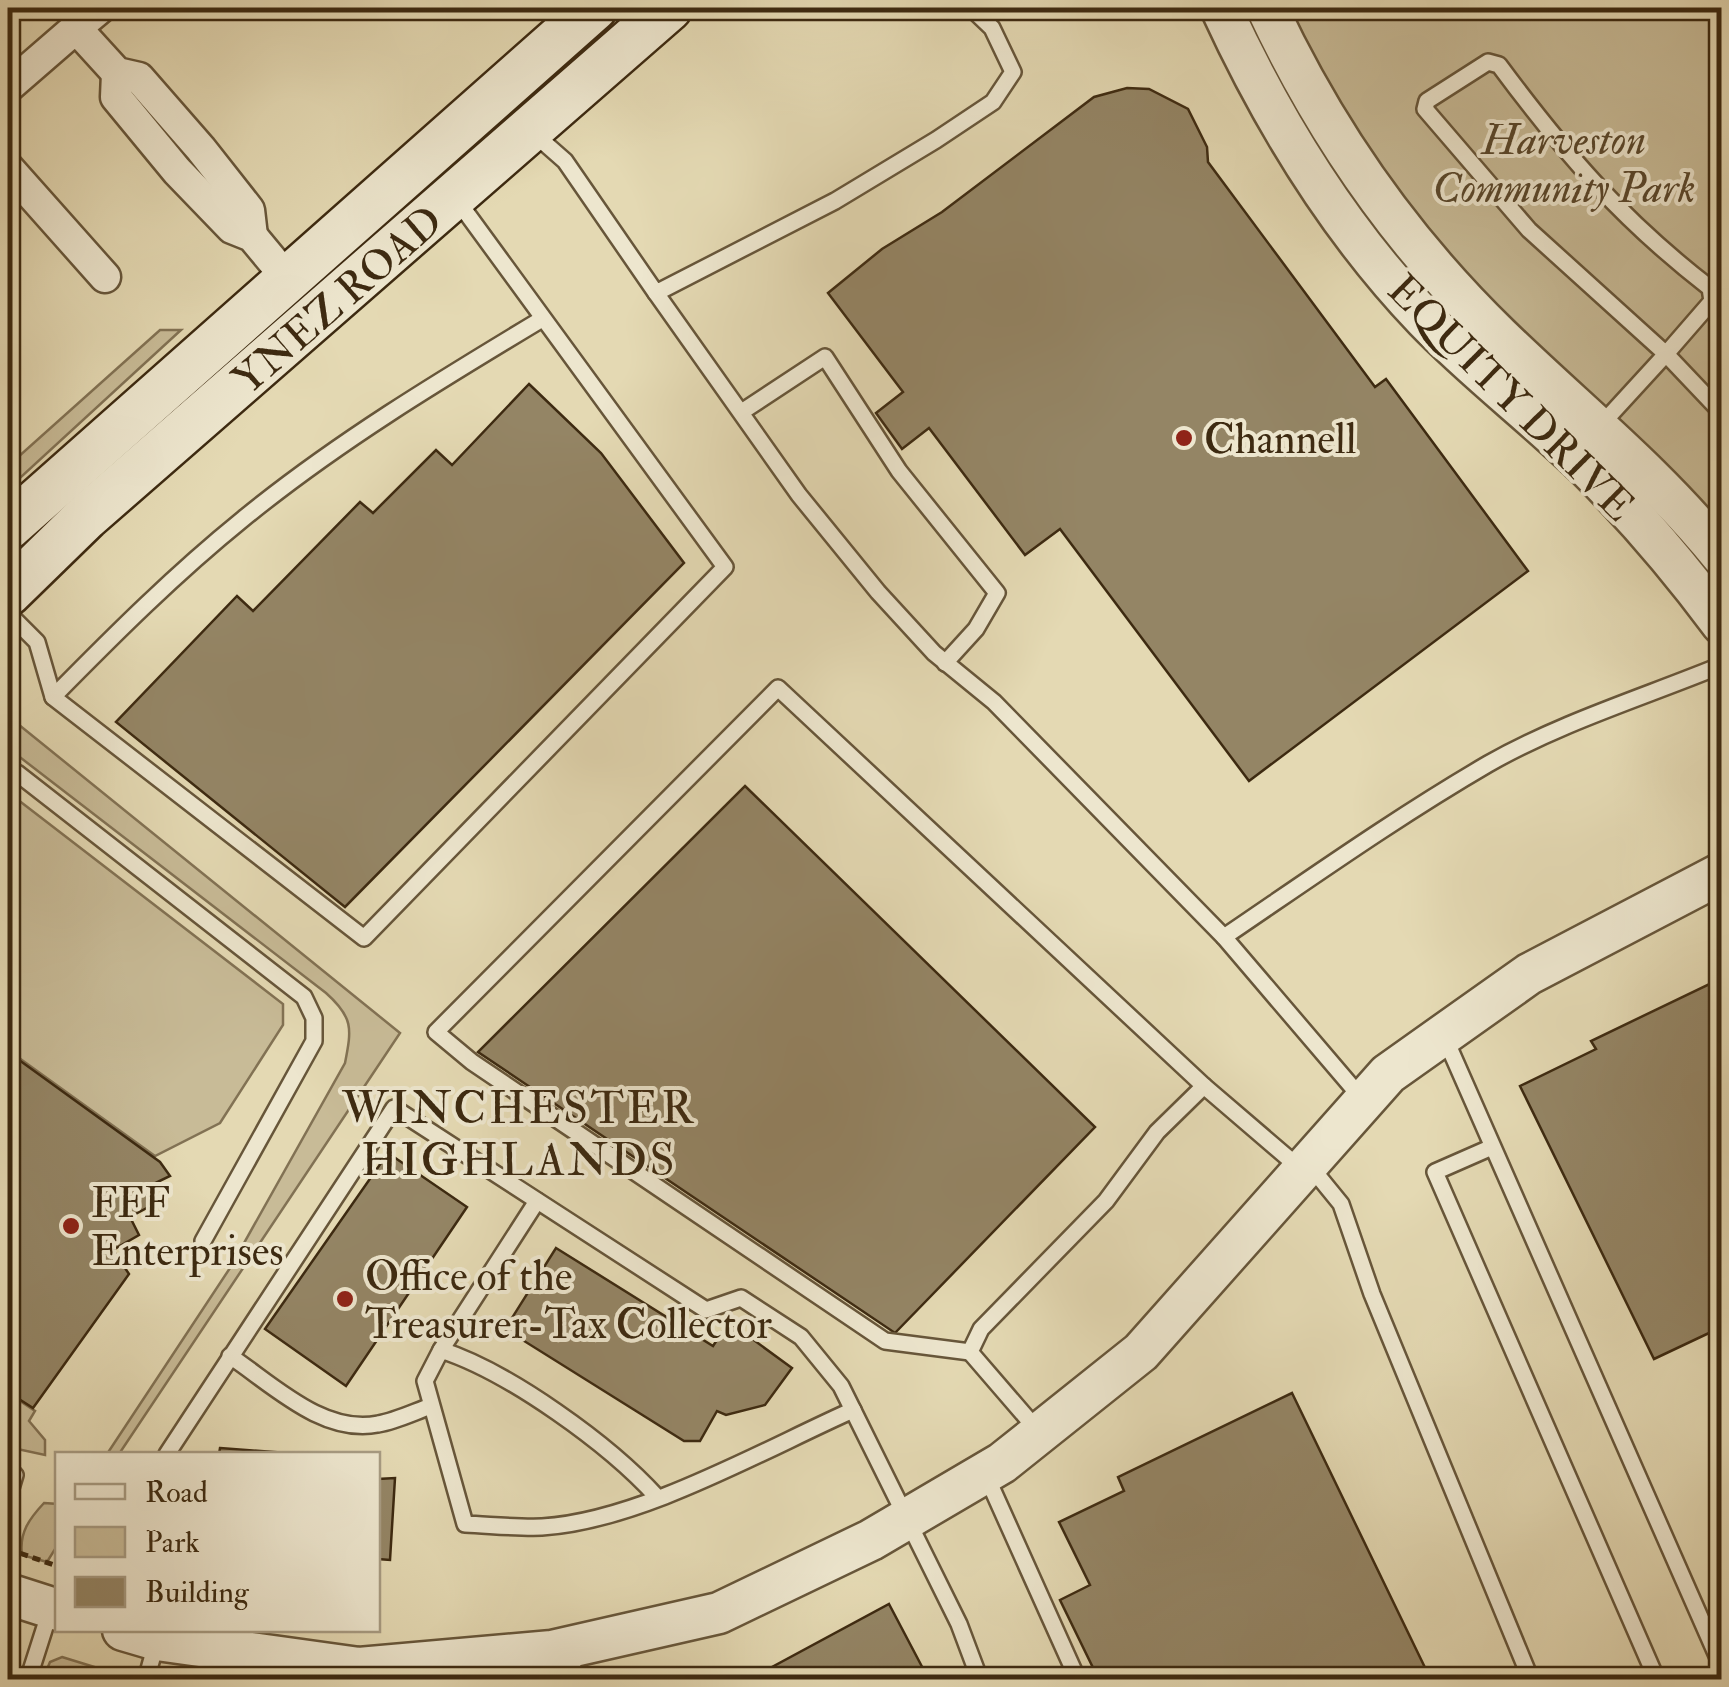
<svg xmlns="http://www.w3.org/2000/svg" width="1729" height="1687" viewBox="0 0 1729 1687" font-family="'IM FELL Double Pica',serif">
	<rect width="100%" height="100%" fill="#e4d9b3"/>
	<filter id="stains"><feTurbulence type="fractalNoise" baseFrequency=".002" numOctaves="4"/><feColorMatrix values="0 0 0 0 .2 0 0 0 0 .09 0 0 0 0 .02 0 0 0 .5 -.17"/></filter>
	<radialGradient id="worn" r=".72"><stop offset=".6" stop-color="#630" stop-opacity="0"/><stop offset="1" stop-color="#630" stop-opacity=".3"/></radialGradient>
	<g fill="#c8bb97" stroke="#827254" stroke-width="2.5">
		<polygon points="1282,8 1721,8 1721,534 1502,322 1377,177"/>
		<polygon points="160,330 181,330 8,489 8,466"/>
		<path d="M 8,716 L 400,1033 L 119,1454 L 107,1454 L 230,1268 L 345,1063 C 352,1028 353,1017 326,993 L 8,748 Z"/>
		<polygon points="13,796 283,1004 283,1025 220,1123 155,1156 8,1050 8,797"/>
		<polygon points="8,1393 35,1411 29,1421 45,1440 45,1455 8,1447"/>
		<path d="M 44,1503 L 58,1504 L 57,1546 L 47,1562 L 22,1555 C 19,1533 29,1519 44,1503 Z"/>
		<polygon points="62,1657 127,1677 126,1679 43,1679 50,1662"/>
	</g>
	<g fill="#948565" stroke="#3d2a11" stroke-width="2.5">
		<polygon points="1127,88 1149,89 1188,109 1207,147 1208,162 1375,387 1386,379 1528,571 1249,781 1060,529 1025,555 929,428 902,449 876,413 903,392 828,293 882,249 942,212 1094,97"/>
		<polygon points="529,384 601,453 684,563 345,907 116,722 237,596 253,611 360,502 373,513 436,450 452,465"/>
		<polygon points="745,786 1095,1127 895,1333 478,1052"/>
		<polygon points="1722,978 1722,1359 1709,1333 1654,1359 1520,1086 1596,1049 1591,1041"/>
		<polygon points="8,1052 160,1162 170,1176 147,1187 156,1203 130,1217 139,1235 113,1250 129,1274 33,1408 8,1392"/>
		<polygon points="388,1153 467,1207 346,1386 265,1329"/>
		<polygon points="556,1248 713,1346 729,1322 792,1368 765,1405 726,1415 717,1411 700,1441 684,1441 505,1329"/>
		<polygon points="1292,1393 1431,1680 1099,1680 1060,1600 1090,1585 1059,1522 1124,1491 1118,1477"/>
		<polygon points="220,1448 301,1454 219,1454"/>
		<polygon points="395,1478 390,1560 378,1559 378,1479"/>
		<polygon points="889,1604 929,1680 748,1680"/>
	</g>
	<g fill="none" stroke-linecap="round" stroke-linejoin="round">
		<defs>
			<g id="service">
				<path d="M 1488,62 L 1499,65 C 1565,154 1622,220 1710,288 L 1712,301 L 1666,354 L 1529,230 L 1425,109 L 1427,101 Z"/>
				<polyline points="532,132 565,161 656,293 835,201 936,140 993,102 1013,72 992,28 971,8"/>
				<polyline points="656,293 799,495 878,592 934,653 994,702 1224,937"/>
				<polyline points="743,411 825,357 899,471 997,593 976,629 945,663"/>
				<polyline points="1600,426 1666,354 1722,413"/>
				<polyline points="8,613 37,642 53,697 364,938 725,567 457,200"/>
				<path d="M 53,697 C 114,635 175,574 243,519 C 336,443 439,381 542,319"/>
				<polyline points="8,773 17,773 304,997 314,1018 314,1041 203,1241"/>
				<polyline points="1445,1038 1722,1667"/>
				<path d="M 1364,1101 L 1224,937 C 1311,878 1397,817 1488,764 C 1562,722 1644,697 1722,665"/>
				<polyline points="1492,1147 1435,1172 1657,1680"/>
				<polyline points="1310,1166 1341,1204 1372,1294 1531,1680"/>
				<polyline points="441,1350 537,1201"/>
				<polyline points="970,1352 885,1341 472,1062 436,1032 778,688 1204,1086"/>
				<path d="M 230,1356 C 272,1384 323,1435 378,1424 C 396,1421 414,1412 431,1406"/>
				<polyline points="1039,1432 970,1352 981,1329 1106,1201 1157,1132 1204,1086 1302,1170"/>
				<polyline points="167,1454 394,1108 706,1310 741,1298 801,1337 841,1386 959,1624 980,1680"/>
				<polyline points="985,1473 1078,1680"/>
				<path d="M 657,1497 C 609,1444 509,1372 441,1350 L 425,1381 L 465,1524 C 490,1525 517,1528 542,1527 C 640,1521 763,1450 853,1410"/>
				<polyline points="8,1498 15,1475"/>
				<polyline points="570,1649 575,1680"/>
				<polyline points="28,1680 51,1608"/>
				<polyline points="146,1680 156,1644"/>
			</g>
			<g id="minor">
				<polyline points="76,28 100,8"/>
				<polyline points="117,73 116,97 177,171 232,228 252,236 286,277"/>
				<polyline points="8,87 76,28 117,73 139,78 201,149 249,210 252,236"/>
				<polyline points="8,168 105,277"/>
			</g>
			<g id="tertiary">
				<path d="M 1221,8 C 1272,119 1340,230 1425,319 C 1476,372 1535,416 1588,468 C 1636,516 1681,569 1722,624"/>
				<path d="M 1267,8 C 1325,132 1400,240 1499,336 C 1575,410 1655,473 1722,556"/>
				<polyline points="8,1594 58,1610"/>
				<polyline points="123,1630 157,1640 359,1668 552,1651 719,1613 871,1540 1002,1463 1141,1352 1388,1074 1529,974 1722,873"/>
			</g>
			<g id="secondary">
				<polyline points="8,527 594,8"/>
				<polyline points="8,593 86,517 669,8"/>
			</g>
		</defs>
		<use href="#service" stroke="#67563a" stroke-width="20"/>
		<use href="#minor" stroke="#67563a" stroke-width="35"/>
		<use href="#tertiary" stroke="#67563a" stroke-width="45"/>
		<use href="#secondary" stroke="#3d2a11" stroke-width="50"/>
		<polyline stroke="#3d2a11" stroke-width="5" stroke-dasharray="8 5" stroke-linecap="butt" points="8,1549 57,1566"/>
		<use href="#service" stroke="#ede6ce" stroke-width="15"/>
		<use href="#minor" stroke="#ede6ce" stroke-width="30"/>
		<use href="#tertiary" stroke="#ede6ce" stroke-width="40"/>
		<use href="#secondary" stroke="#ede6ce" stroke-width="45"/>
	</g>
	<g fill="#8f2418" stroke="#ede6ce" stroke-width="4">
		<circle cx="1184" cy="438" r="10"/>
		<circle cx="71" cy="1226" r="10"/>
		<circle cx="345" cy="1299" r="10"/>
	</g>
	<g text-anchor="middle" stroke-width="8" stroke-linejoin="round" paint-order="stroke">
		<g font-size="42" font-style="italic" fill="#59472c" stroke="#ede6ce">
			<text x="1564" y="154">Harveston<tspan x="1564" dy="48">Community Park</tspan></text>
		</g>
		<g font-size="42" fill="#3d2a11" stroke="#ede6ce">
			<text transform="translate(337 299) rotate(-41)" y="15">YNEZ ROAD</text>
			<text transform="translate(1512 397) rotate(45)" y="15">EQUITY DRIVE</text>
		</g>
		<g font-size="42" fill="#3d2a11" stroke="#ede6ce" text-anchor="start">
			<text x="1204" y="453">Channell</text>
			<text x="91" y="1217">FFF<tspan x="91" dy="48">Enterprises</tspan></text>
			<text x="365" y="1290">Office of the<tspan x="365" dy="48">Treasurer-Tax Collector</tspan></text>
		</g>
		<g font-size="45" letter-spacing="2.5" fill="#3d2a11" stroke="#ede6ce">
			<text x="519" y="1123">WINCHESTER<tspan x="519" dy="52">HIGHLANDS</tspan></text>
		</g>
	</g>
	<rect width="1729" height="1687" fill="none" stroke="#e4d9b3" stroke-width="40"/>
	<rect x="10" y="10" width="1709" height="1667" fill="none" stroke="#3d2a11" stroke-width="5"/>
	<rect x="20" y="20" width="1689" height="1647" fill="none" stroke="#3d2a11" stroke-width="2.5"/>
	<rect x="55" y="1452" width="325" height="180" fill="#ede6ce" stroke="#a79b82" stroke-width="2.5"/>
	<rect x="75" y="1484" width="50" height="15" fill="#ede6ce" stroke="#a79b82" stroke-width="2.5"/>
	<text x="145" y="1502" font-size="30" fill="#3d2a11">Road</text>
	<rect x="75" y="1527" width="50" height="30" fill="#c8bb97" stroke="#a79b82" stroke-width="2.5"/>
	<text x="145" y="1552" font-size="30" fill="#3d2a11">Park</text>
	<rect x="75" y="1577" width="50" height="30" fill="#948565" stroke="#a79b82" stroke-width="2.5"/>
	<text x="145" y="1602" font-size="30" fill="#3d2a11">Building</text>
	<rect width="100%" height="100%" filter="url(#stains)"/>
	<rect width="100%" height="100%" fill="url(#worn)"/>
</svg>
